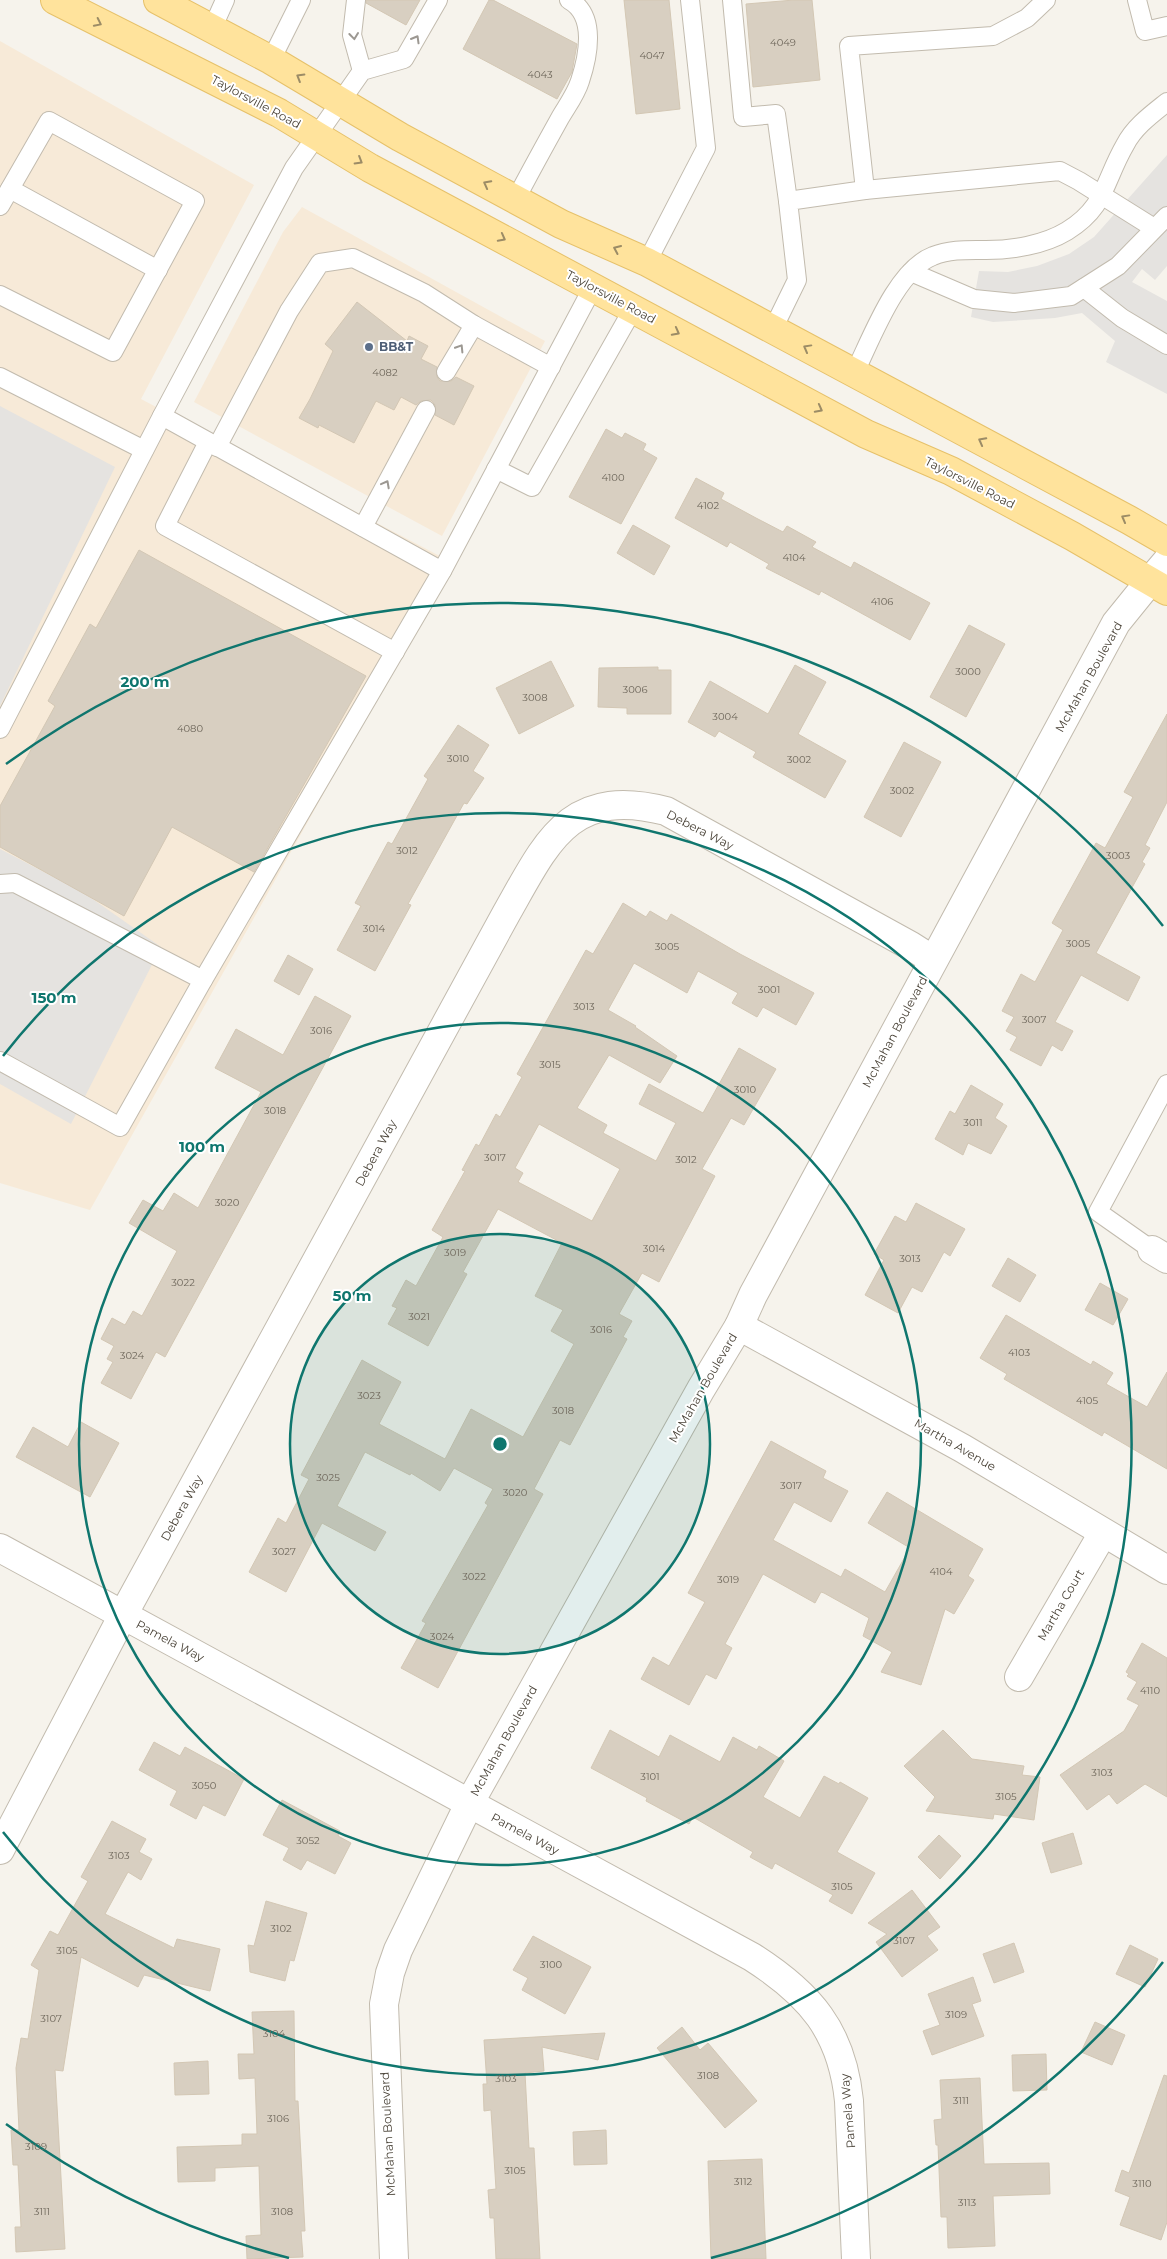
<svg xmlns="http://www.w3.org/2000/svg" width="1167" height="2259" viewBox="0 0 1167 2259" font-family="Montserrat,sans-serif">
	<rect width="100%" height="100%" fill="#f6f3ec"/>
	<g fill="#f7ead8">
		<polygon points="0,41 254,185 141,399 453,563 90,1210 0,1183"/>
		<polygon points="302,207 545,341 442,536 194,402 283,232"/>
	</g>
	<g fill="#e5e3e0">
		<polygon points="1167,155 1167,266 1155,280 1142,269 1132,282 1167,301 1167,394 1106,362 1115,341 1082,313 1055,318 993,322 971,317 979,271 1008,272 1037,266 1069,254 1094,237"/>
		<polygon points="0,406 115,467 0,706"/>
		<polygon points="0,849 84,893 161,947 71,1124 0,1084"/>
	</g>
	<g fill="#d8cfc1" stroke="#d3c7b4" fill-rule="evenodd">
		<polygon points="366,0 420,0 406,25 366,3"/>
		<polygon points="489,0 493,0 577,44 572,72 557,99 463,49"/>
		<polygon points="624,0 669,0 680,109 636,114"/>
		<polygon points="794,0 812,0 820,80 753,87 746,4"/>
		<polygon points="357,302 407,341 409,336 428,346 421,359 437,367 437,377 440,381 451,381 456,377 474,386 454,425 435,415 435,405 431,400 421,401 416,405 401,397 394,410 376,401 354,443 319,425 318,428 299,418 310,399 333,351 325,344"/>
		<polygon points="606,429 622,438 625,433 646,444 643,450 657,458 621,524 569,497"/>
		<polygon points="696,478 724,493 721,499 756,518 783,532 787,526 816,542 812,547 851,568 854,562 930,603 910,640 821,591 819,595 766,568 769,564 730,542 727,547 675,518"/>
		<polygon points="633,525 670,546 654,575 617,553"/>
		<polygon points="139,550 366,676 254,872 172,827 124,916 0,847 0,806 55,706 48,701 90,624 96,628"/>
		<polygon points="969,625 1005,644 966,717 930,697"/>
		<polygon points="551,661 574,706 519,734 496,688"/>
		<polygon points="795,665 826,682 798,734 846,761 825,798 753,757 756,752 719,731 715,737 688,722 710,681 768,714"/>
		<polygon points="658,667 658,670 671,670 671,714 627,714 627,708 598,707 599,668"/>
		<polygon points="1167,714 1167,802 1145,845 1150,848 1142,862 1145,864 1096,953 1140,977 1128,1001 1081,975 1055,1022 1073,1031 1062,1051 1052,1045 1041,1066 1010,1050 1017,1037 1006,1031 1014,1017 1002,1011 1021,974 1035,982 1063,930 1052,923 1096,843 1105,848 1133,797 1124,792"/>
		<polygon points="458,725 489,745 473,771 484,778 467,804 464,803 408,904 411,905 375,971 337,950 361,906 355,903 388,842 392,844 428,779 424,776"/>
		<polygon points="904,742 941,762 901,837 864,817"/>
		<path d="M 623,903 L 646,917 L 650,911 L 667,921 L 671,914 L 740,954 L 814,993 L 796,1025 L 763,1007 L 757,1017 L 732,1003 L 738,993 L 698,971 L 687,993 L 634,963 L 608,1010 L 636,1026 L 635,1027 L 677,1056 L 660,1083 L 609,1055 L 577,1108 L 607,1125 L 603,1133 L 656,1161 L 676,1123 L 639,1104 L 649,1084 L 703,1113 L 739,1048 L 776,1069 L 744,1125 L 731,1118 L 702,1169 L 715,1176 L 659,1282 L 642,1273 L 619,1314 L 632,1321 L 623,1337 L 627,1339 L 570,1445 L 560,1440 L 534,1489 L 543,1494 L 438,1688 L 401,1668 L 426,1623 L 422,1621 L 488,1505 L 485,1503 L 493,1489 L 454,1468 L 440,1491 L 411,1473 L 410,1475 L 365,1452 L 337,1506 L 386,1532 L 375,1551 L 322,1523 L 286,1592 L 249,1572 L 278,1518 L 286,1523 L 309,1479 L 301,1475 L 362,1360 L 401,1382 L 379,1424 L 445,1459 L 471,1409 L 523,1437 L 574,1344 L 551,1331 L 563,1310 L 535,1296 L 562,1243 L 498,1209 L 463,1272 L 467,1274 L 428,1346 L 388,1324 L 397,1308 L 392,1306 L 406,1280 L 416,1286 L 443,1237 L 432,1230 L 465,1171 L 462,1170 L 476,1144 L 479,1146 L 496,1114 L 500,1117 L 522,1077 L 517,1074 L 586,950 L 593,954 ZM 539,1124 L 620,1169 L 592,1221 L 518,1182 L 523,1173 L 515,1168 Z"/>
		<polygon points="288,955 313,969 299,995 274,981"/>
		<polygon points="315,996 351,1016 165,1357 156,1352 131,1399 101,1383 113,1362 107,1359 114,1346 101,1339 112,1318 125,1325 133,1311 142,1316 177,1251 129,1223 143,1200 163,1211 174,1193 198,1208 261,1092 215,1068 236,1029 283,1055"/>
		<polygon points="971,1085 1003,1104 995,1118 1007,1126 991,1154 968,1143 963,1155 935,1139 950,1111 955,1114"/>
		<polygon points="916,1203 965,1229 950,1256 944,1252 922,1292 912,1287 898,1313 865,1295 884,1260 874,1254 895,1216 906,1222"/>
		<polygon points="1008,1258 1036,1275 1020,1302 992,1286"/>
		<polygon points="1100,1283 1128,1299 1113,1325 1085,1310"/>
		<polygon points="1006,1315 1091,1365 1093,1361 1113,1373 1106,1384 1147,1407 1167,1372 1167,1469 1104,1432 1102,1436 1004,1379 1007,1374 980,1358"/>
		<polygon points="81,1422 119,1443 90,1497 16,1457 33,1427 68,1447"/>
		<polygon points="771,1441 826,1471 823,1478 848,1491 831,1522 794,1502 773,1540 841,1577 845,1569 885,1592 910,1548 868,1523 887,1492 983,1549 968,1576 974,1580 954,1614 945,1609 921,1685 881,1672 892,1652 863,1636 869,1618 824,1593 821,1592 815,1603 763,1574 725,1644 732,1648 716,1679 706,1674 689,1705 641,1679 653,1657 669,1666 705,1602 688,1593"/>
		<polygon points="1142,1643 1167,1658 1167,1797 1145,1784 1117,1804 1109,1794 1087,1810 1060,1775 1124,1731 1139,1705 1127,1699 1137,1682 1127,1676 1129,1674 1126,1672"/>
		<polygon points="610,1730 659,1757 670,1735 720,1762 733,1737 757,1750 759,1746 784,1761 763,1797 800,1818 824,1776 839,1784 840,1782 868,1798 837,1852 875,1873 852,1914 829,1901 833,1895 775,1863 772,1869 750,1857 753,1852 693,1817 689,1824 646,1801 647,1798 591,1768"/>
		<polygon points="943,1730 972,1759 1024,1766 1022,1775 1040,1777 1034,1820 994,1814 993,1819 926,1811 935,1797 904,1766"/>
		<polygon points="154,1742 180,1756 185,1747 244,1779 225,1816 203,1805 196,1819 170,1805 177,1791 139,1770"/>
		<polygon points="282,1800 340,1831 338,1836 351,1843 335,1874 307,1860 301,1870 283,1860 289,1848 263,1835"/>
		<polygon points="112,1821 146,1839 139,1852 152,1859 141,1880 128,1872 105,1914 174,1948 177,1939 220,1949 210,1991 144,1975 138,1987 81,1957 63,2071 55,2070 65,2249 16,2252 15,2227 21,2227 18,2165 13,2165 11,2130 19,2130 16,2068 21,2038 28,2039 39,1970 31,1965 50,1931 58,1935 88,1881 81,1877"/>
		<polygon points="1073,1833 1082,1864 1051,1873 1042,1843"/>
		<polygon points="939,1835 961,1856 940,1879 918,1857"/>
		<polygon points="912,1890 940,1927 927,1936 938,1950 902,1977 876,1942 887,1934 868,1923"/>
		<polygon points="266,1901 307,1913 294,1961 290,1960 285,1981 250,1972 248,1945 254,1946"/>
		<polygon points="533,1936 591,1967 565,2014 522,1990 528,1978 513,1970"/>
		<polygon points="1014,1943 1024,1972 994,1983 983,1954"/>
		<polygon points="1130,1945 1158,1959 1145,1987 1116,1974"/>
		<polygon points="973,1977 981,2001 972,2004 984,2036 932,2055 923,2031 940,2025 928,1994"/>
		<polygon points="294,2011 295,2101 298,2101 305,2231 301,2231 303,2257 247,2259 246,2236 261,2235 259,2166 215,2168 215,2181 178,2182 177,2147 242,2145 242,2134 257,2134 255,2078 239,2079 238,2054 254,2054 252,2012"/>
		<polygon points="1095,2022 1125,2035 1112,2065 1081,2052"/>
		<polygon points="682,2027 700,2050 708,2043 757,2101 725,2128 657,2048"/>
		<polygon points="605,2033 598,2060 542,2047 544,2071 525,2073 529,2148 534,2148 540,2259 496,2259 494,2218 490,2218 488,2190 496,2189 491,2110 484,2111 483,2084 487,2084 484,2040"/>
		<polygon points="1046,2054 1047,2090 1013,2091 1012,2055"/>
		<polygon points="208,2061 209,2094 175,2095 174,2063"/>
		<polygon points="1164,2075 1167,2076 1167,2222 1161,2240 1120,2225 1130,2197 1115,2191 1122,2170 1129,2173"/>
		<polygon points="980,2078 984,2164 1049,2163 1050,2194 993,2196 995,2246 948,2248 947,2217 941,2217 938,2145 936,2145 934,2120 942,2119 940,2080"/>
		<polygon points="606,2130 607,2164 574,2165 573,2132"/>
		<polygon points="762,2159 766,2259 711,2259 708,2161"/>
	</g>
	<g fill="none" stroke-linecap="round" stroke-linejoin="round">
		<defs>
			<g id="service">
				<polyline points="356,0 352,35 362,71"/>
				<polyline points="732,0 743,117 776,114 788,201"/>
				<polyline points="1137,0 1145,31 1167,26"/>
				<polyline points="212,29 225,0"/>
				<polyline points="271,60 301,0"/>
				<polyline points="10,189 158,270"/>
				<polyline points="865,190 849,46 993,36 1027,18 1046,0"/>
				<path d="M 516,199 C 530,172 545,145 560,118 C 567,106 576,94 580,81 C 588,57 597,15 569,0"/>
				<polyline points="0,206 49,121 195,201 113,352 0,295"/>
				<polyline points="647,262 706,148 690,0"/>
				<polyline points="911,272 974,299 1014,303 1071,296 1118,266 1167,216"/>
				<polyline points="1084,288 1122,318 1167,345"/>
				<polyline points="773,329 797,280 788,201 865,190 1060,171 1079,181 1154,228"/>
				<polyline points="446,372 474,325"/>
				<path d="M 854,374 C 871,340 896,270 933,256 C 950,249 968,250 986,250 C 1012,250 1044,245 1067,231 C 1106,207 1104,181 1125,145 C 1134,127 1152,114 1167,102"/>
				<polyline points="0,377 144,450"/>
				<polyline points="162,416 442,571 593,287"/>
				<polyline points="208,442 165,526 395,652"/>
				<polyline points="217,447 289,311 320,263 353,258 424,293 474,325 551,367"/>
				<polyline points="496,469 532,487 633,309"/>
				<polyline points="363,527 426,410"/>
				<polyline points="0,729 162,416 294,168 362,71 404,59 438,0"/>
				<polyline points="0,884 15,883 203,980"/>
				<polyline points="0,1061 120,1127 203,980 442,571"/>
				<polyline points="1152,1250 1098,1212 1167,1084"/>
			</g>
			<g id="minor">
				<polyline points="1152,1250 1167,1259"/>
				<polyline points="739,1326 962,1448 1167,1570"/>
				<path d="M 0,1548 L 752,1957 C 810,1994 842,2031 849,2101 L 856,2259"/>
				<polyline points="1019,1677 1103,1533"/>
				<path d="M 0,1850 L 123,1615 L 506,914 C 547,842 569,786 666,811 L 911,946 L 933,960"/>
				<polyline points="394,2259 384,2004 390,1973 398,1950 469,1804 701,1389 739,1326 753,1295 1116,623 1150,581"/>
			</g>
			<polyline id="tertiary" points="1150,581 1167,561"/>
			<g id="primary">
				<polyline points="55,0 279,113 370,168 866,434 951,471 1072,536 1167,591"/>
				<polyline points="158,0 271,60 400,137 561,224 647,262 1129,520 1167,542"/>
			</g>
		</defs>
		<use href="#service" stroke="#c2bbae" stroke-width="20"/>
		<use href="#minor" stroke="#c2bbae" stroke-width="30"/>
		<use href="#tertiary" stroke="#c2bbae" stroke-width="30"/>
		<use href="#primary" stroke="#e6c16a" stroke-width="30"/>
		<use href="#service" stroke="#fff" stroke-width="18"/>
		<use href="#minor" stroke="#fff" stroke-width="28"/>
		<use href="#tertiary" stroke="#fff" stroke-width="28"/>
		<use href="#primary" stroke="#ffe39c" stroke-width="28"/>
	</g>
	<defs><path id="oneway-chevron" d="M-2-3.5L2.5 0L-2 3.5" fill="none" stroke-width="1.6" stroke-linecap="round" stroke-linejoin="round" transform="scale(1.25)"/></defs>
	<g stroke="#9c8c66">
		<use href="#oneway-chevron" transform="translate(98 23) rotate(26)"/>
		<use href="#oneway-chevron" transform="translate(300 77) rotate(-149)"/>
		<use href="#oneway-chevron" transform="translate(359 161) rotate(31)"/>
		<use href="#oneway-chevron" transform="translate(487 184) rotate(-152)"/>
		<use href="#oneway-chevron" transform="translate(502 238) rotate(28)"/>
		<use href="#oneway-chevron" transform="translate(617 249) rotate(-156)"/>
		<use href="#oneway-chevron" transform="translate(676 332) rotate(28)"/>
		<use href="#oneway-chevron" transform="translate(807 348) rotate(-151)"/>
		<use href="#oneway-chevron" transform="translate(819 409) rotate(28)"/>
		<use href="#oneway-chevron" transform="translate(982 441) rotate(-152)"/>
		<use href="#oneway-chevron" transform="translate(1125 518) rotate(-151)"/>
	</g>
	<g stroke="#9c9892">
		<use href="#oneway-chevron" transform="translate(354 36) rotate(83)"/>
		<use href="#oneway-chevron" transform="translate(416 39) rotate(-60)"/>
		<use href="#oneway-chevron" transform="translate(460 348) rotate(-58)"/>
		<use href="#oneway-chevron" transform="translate(386 484) rotate(-62)"/>
	</g>
	<circle cx="500" cy="1444" r="210" fill="#0f766e" fill-opacity=".12"/>
	<g fill="none" stroke="#0f766e" stroke-width="2.5">
		<circle cx="500" cy="1444" r="210"/>
		<circle cx="500" cy="1444" r="421"/>
		<path d="M3 1056A631 631 0 1 1 3 1832"/>
		<path d="M1163 1962A841 841 0 0 1 711 2258M289 2258A841 841 0 0 1 6 2124M6 764A841 841 0 0 1 1163 926"/>
	</g>
	<circle fill="#5c6f8a" stroke="#fff" stroke-width="2" cx="369" cy="347" r="5"/>
	<g text-anchor="middle" stroke-width="4" stroke-linejoin="round" paint-order="stroke">
		<g font-size="10" fill="#6e675b">
			<text x="783" y="46">4049</text>
			<text x="652" y="59">4047</text>
			<text x="540" y="78">4043</text>
			<text x="385" y="376">4082</text>
			<text x="613" y="481">4100</text>
			<text x="708" y="509">4102</text>
			<text x="794" y="561">4104</text>
			<text x="882" y="605">4106</text>
			<text x="968" y="675">3000</text>
			<text x="635" y="693">3006</text>
			<text x="535" y="701">3008</text>
			<text x="725" y="720">3004</text>
			<text x="190" y="732">4080</text>
			<text x="458" y="762">3010</text>
			<text x="799" y="763">3002</text>
			<text x="902" y="794">3002</text>
			<text x="407" y="854">3012</text>
			<text x="1118" y="859">3003</text>
			<text x="374" y="932">3014</text>
			<text x="1078" y="947">3005</text>
			<text x="667" y="950">3005</text>
			<text x="769" y="993">3001</text>
			<text x="584" y="1010">3013</text>
			<text x="1034" y="1023">3007</text>
			<text x="321" y="1034">3016</text>
			<text x="550" y="1068">3015</text>
			<text x="745" y="1093">3010</text>
			<text x="275" y="1114">3018</text>
			<text x="973" y="1126">3011</text>
			<text x="495" y="1161">3017</text>
			<text x="686" y="1163">3012</text>
			<text x="227" y="1206">3020</text>
			<text x="654" y="1252">3014</text>
			<text x="455" y="1256">3019</text>
			<text x="910" y="1262">3013</text>
			<text x="183" y="1286">3022</text>
			<text x="419" y="1320">3021</text>
			<text x="601" y="1333">3016</text>
			<text x="1019" y="1356">4103</text>
			<text x="132" y="1359">3024</text>
			<text x="369" y="1399">3023</text>
			<text x="1087" y="1404">4105</text>
			<text x="563" y="1414">3018</text>
			<text x="328" y="1481">3025</text>
			<text x="791" y="1489">3017</text>
			<text x="515" y="1496">3020</text>
			<text x="284" y="1555">3027</text>
			<text x="941" y="1575">4104</text>
			<text x="474" y="1580">3022</text>
			<text x="728" y="1583">3019</text>
			<text x="442" y="1640">3024</text>
			<text x="1150" y="1694">4110</text>
			<text x="1102" y="1776">3103</text>
			<text x="650" y="1780">3101</text>
			<text x="204" y="1789">3050</text>
			<text x="1006" y="1800">3105</text>
			<text x="308" y="1844">3052</text>
			<text x="119" y="1859">3103</text>
			<text x="842" y="1890">3105</text>
			<text x="281" y="1932">3102</text>
			<text x="904" y="1944">3107</text>
			<text x="67" y="1954">3105</text>
			<text x="551" y="1968">3100</text>
			<text x="956" y="2018">3109</text>
			<text x="51" y="2022">3107</text>
			<text x="274" y="2037">3104</text>
			<text x="708" y="2079">3108</text>
			<text x="506" y="2082">3103</text>
			<text x="961" y="2104">3111</text>
			<text x="278" y="2122">3106</text>
			<text x="36" y="2150">3109</text>
			<text x="515" y="2174">3105</text>
			<text x="743" y="2185">3112</text>
			<text x="1142" y="2187">3110</text>
			<text x="967" y="2206">3113</text>
			<text x="42" y="2215">3111</text>
			<text x="282" y="2215">3108</text>
		</g>
		<g font-size="12" fill="#4b4439" stroke="#fff">
			<text transform="translate(256 102) rotate(28)" y="4">Taylorsville Road</text>
			<text transform="translate(611 297) rotate(28)" y="4">Taylorsville Road</text>
			<text transform="translate(970 483) rotate(27)" y="4">Taylorsville Road</text>
			<text transform="translate(1089 677) rotate(-61)" y="4">McMahan Boulevard</text>
			<text transform="translate(700 830) rotate(27)" y="4">Debera Way</text>
			<text transform="translate(895 1032) rotate(-62)" y="4">McMahan Boulevard</text>
			<text transform="translate(376 1153) rotate(-62)" y="4">Debera Way</text>
			<text transform="translate(703 1388) rotate(-60)" y="4">McMahan Boulevard</text>
			<text transform="translate(955 1445) rotate(30)" y="4">Martha Avenue</text>
			<text transform="translate(182 1508) rotate(-61)" y="4">Debera Way</text>
			<text transform="translate(1061 1605) rotate(-60)" y="4">Martha Court</text>
			<text transform="translate(170 1641) rotate(28)" y="4">Pamela Way</text>
			<text transform="translate(504 1741) rotate(-61)" y="4">McMahan Boulevard</text>
			<text transform="translate(525 1834) rotate(28)" y="4">Pamela Way</text>
			<text transform="translate(848 2111) rotate(-95)" y="4">Pamela Way</text>
			<text transform="translate(388 2134) rotate(-93)" y="4">McMahan Boulevard</text>
		</g>
		<g font-size="12" font-weight="bold" fill="#4e5e75" stroke="#fff" text-anchor="start">
			<text x="379" y="351">BB&amp;T</text>
		</g>
	</g>
	<circle cx="500" cy="1444" r="8" fill="#0f766e" stroke="#fff" stroke-width="2.5"/>
	<g font-size="15" text-anchor="middle" font-weight="bold" fill="#0f766e" stroke="#fff" stroke-width="4" stroke-linejoin="round" paint-order="stroke">
		<text x="145" y="687">200 m</text>
		<text x="54" y="1003">150 m</text>
		<text x="202" y="1152">100 m</text>
		<text x="352" y="1301">50 m</text>
	</g>
</svg>
